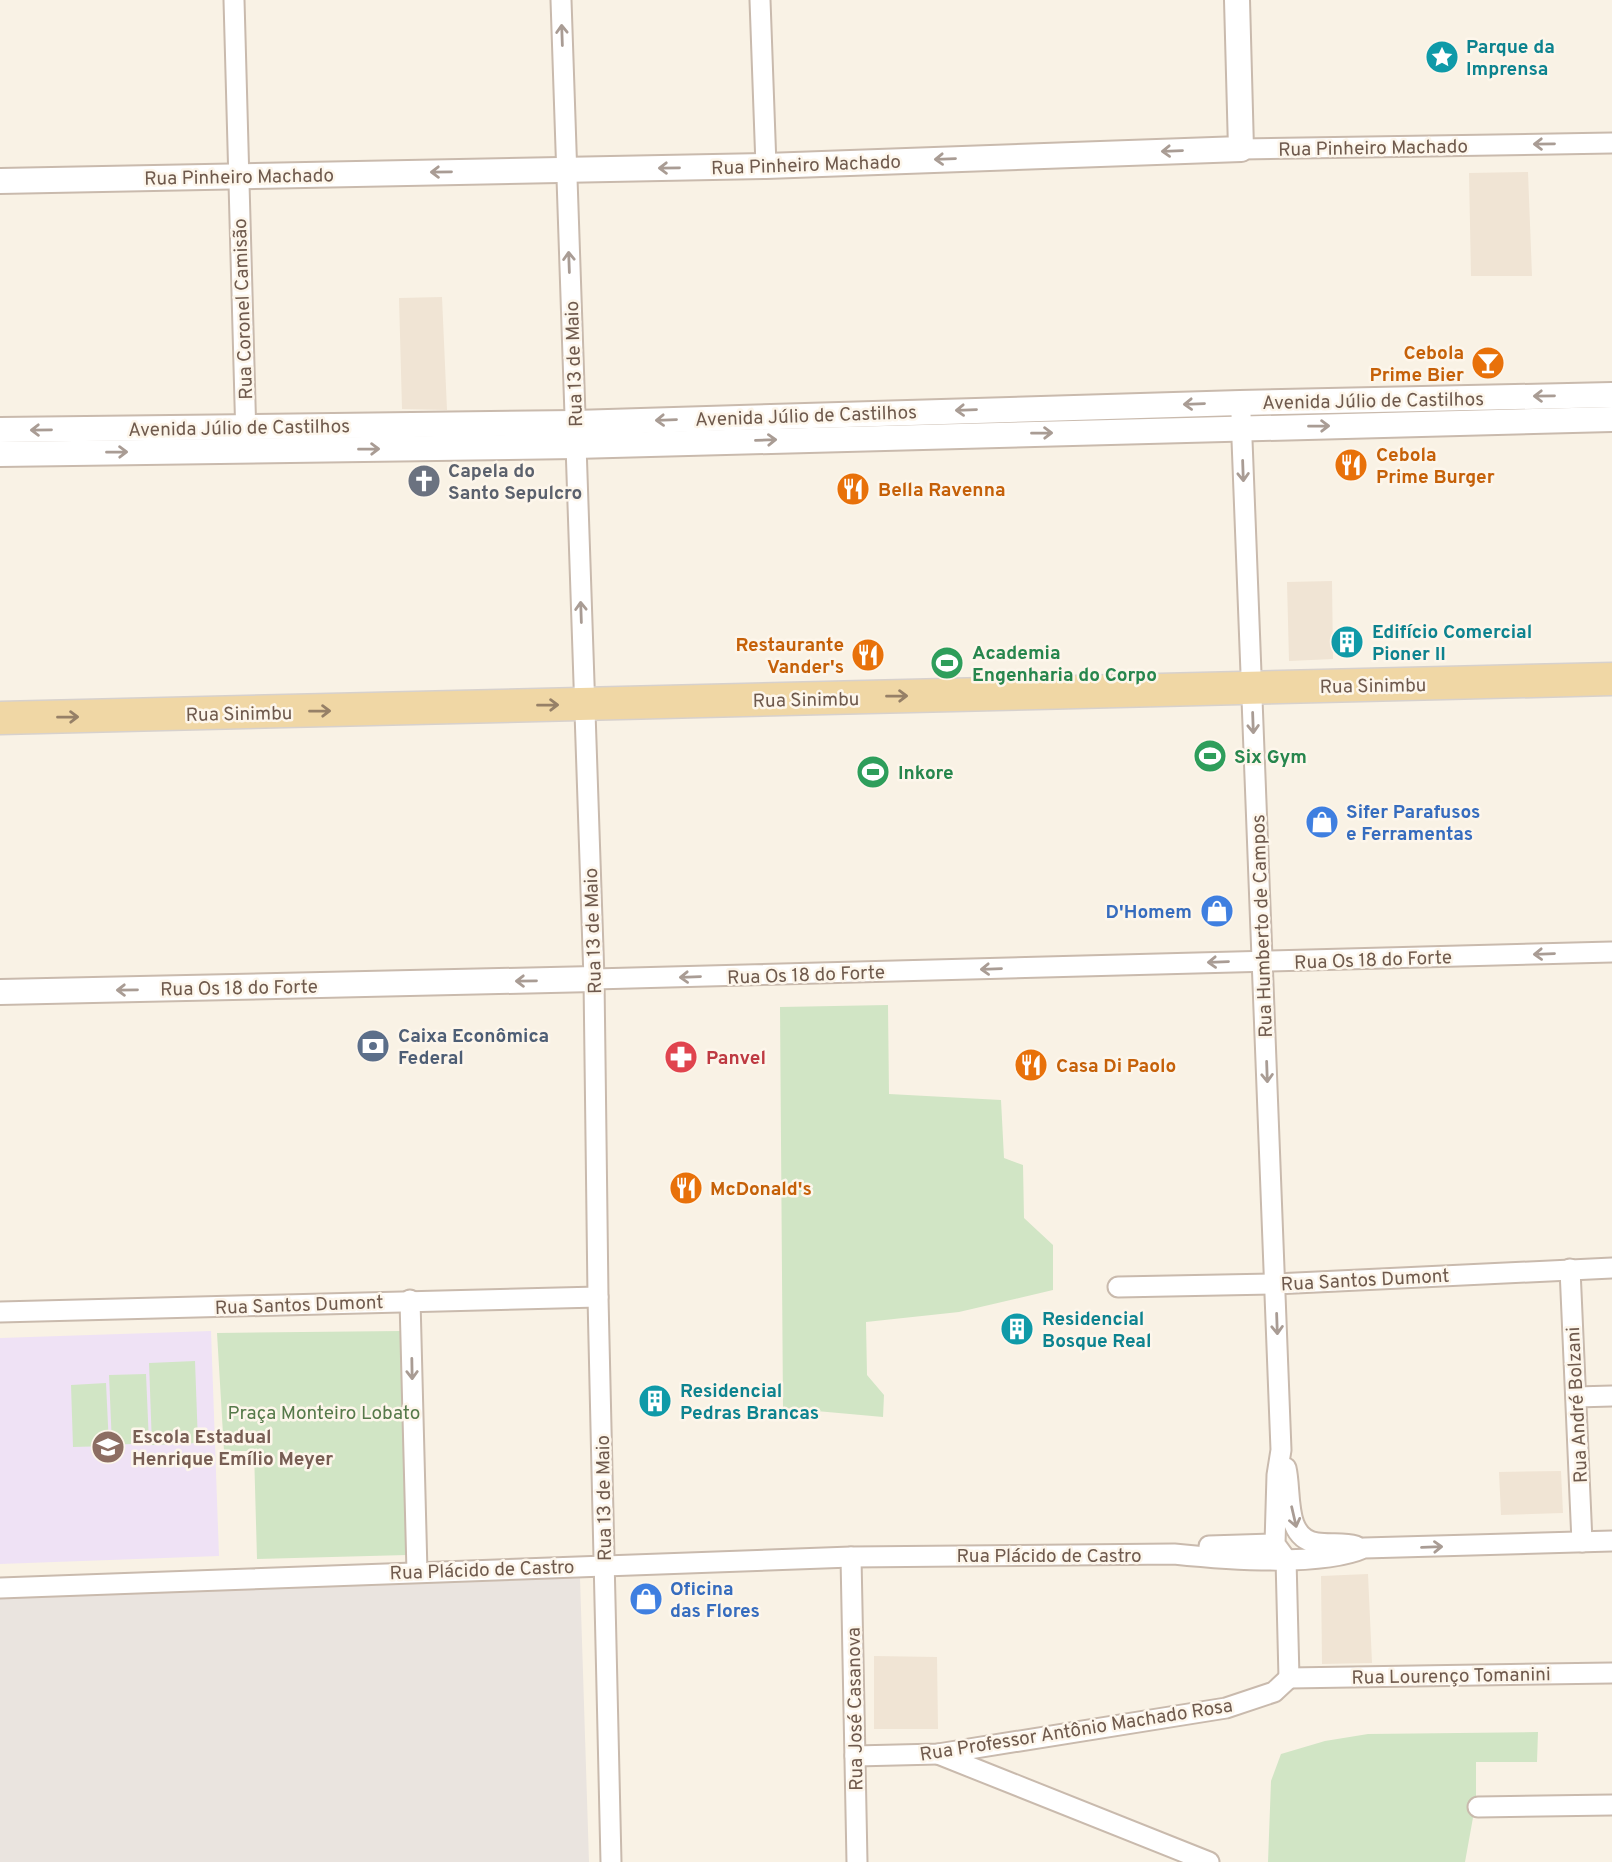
<svg xmlns="http://www.w3.org/2000/svg" width="1612" height="1862" viewBox="0 0 1612 1862" font-family="Overpass,sans-serif">
	<rect width="100%" height="100%" fill="#f9f2e5"/>
	<g fill="#f0e4d4">
		<polygon points="1528,172 1532,276 1471,276 1469,173"/>
		<polygon points="442,297 447,410 402,409 399,298"/>
		<polygon points="1332,581 1333,659 1289,661 1287,582"/>
		<polygon points="1561,1471 1563,1513 1501,1515 1499,1472"/>
		<polygon points="1368,1574 1372,1663 1322,1664 1321,1576"/>
		<polygon points="874,1656 937,1657 938,1729 874,1729"/>
	</g>
	<polygon fill="#eae4df" points="580,1578 589,1862 0,1862 0,1598"/>
	<polygon fill="#efe2f5" points="211,1331 219,1556 0,1564 0,1338"/>
	<g fill="#d1e5c5">
		<polygon points="888,1005 889,1094 1001,1100 1004,1158 1023,1165 1024,1218 1053,1245 1053,1290 959,1312 866,1322 867,1375 884,1395 883,1417 783,1408 780,1007"/>
		<polygon points="401,1331 407,1555 257,1559 254,1451 224,1451 217,1333"/>
		<polygon points="195,1361 198,1443 152,1445 149,1363"/>
		<polygon points="146,1374 149,1443 112,1445 109,1375"/>
		<polygon points="106,1383 109,1446 73,1447 71,1385"/>
		<polygon points="1538,1732 1537,1762 1476,1762 1476,1801 1465,1862 1268,1862 1271,1781 1281,1754 1325,1741 1368,1734"/>
	</g>
	<g fill="none" stroke-linecap="round" stroke-linejoin="round">
		<defs>
			<g id="minor">
				<polyline points="234,0 246,439"/>
				<polyline points="561,0 594,979 598,1297 611,1862"/>
				<polyline points="760,0 766,166"/>
				<polyline points="1241,149 1612,143"/>
				<polyline points="1241,414 1281,1450 1277,1475 1275,1544 1286,1559 1289,1678"/>
				<polyline points="594,979 1612,952"/>
				<polyline points="1570,1269 1582,1542"/>
				<polyline points="1118,1287 1275,1284 1612,1268"/>
				<polyline points="410,1300 417,1572"/>
				<polyline points="0,1312 598,1297"/>
				<polyline points="1576,1397 1612,1396"/>
				<path d="M 1286,1468 C 1292,1492 1283,1538 1317,1543 C 1331,1545 1343,1542 1356,1546"/>
				<polyline points="1209,1546 1275,1544"/>
				<polyline points="851,1557 857,1862"/>
				<path d="M 0,1588 L 851,1557 L 1174,1554 C 1222,1559 1321,1567 1364,1548 L 1612,1541"/>
				<polyline points="1289,1678 1612,1673"/>
				<polyline points="938,1754 1209,1862"/>
				<polyline points="855,1756 938,1754 1226,1708 1274,1692 1289,1678"/>
				<polyline points="1478,1807 1612,1805"/>
			</g>
			<g id="tertiary">
				<polyline points="0,181 766,166 1241,149 1237,0"/>
				<polyline points="0,430 575,423 1240,403 1612,395"/>
				<polyline points="0,454 575,446 1612,419"/>
				<polyline points="0,992 594,979"/>
			</g>
			<polyline id="primary" points="0,718 1612,679"/>
		</defs>
		<use href="#minor" stroke="#c9baad" stroke-width="23"/>
		<use href="#tertiary" stroke="#c9baad" stroke-width="28"/>
		<use href="#primary" stroke="#d7d1cd" stroke-width="35"/>
		<use href="#minor" stroke="#fff" stroke-width="19"/>
		<use href="#tertiary" stroke="#fff" stroke-width="24"/>
		<use href="#primary" stroke="#f0d7a5" stroke-width="32"/>
	</g>
	<defs><path id="oneway-shaft" d="M-6 0H5M1.5-3L5.5 0L1.5 3" fill="none" stroke-width="1.6" stroke-linecap="round" stroke-linejoin="round" transform="scale(1.75)"/></defs>
	<g stroke="#a99c94">
		<use href="#oneway-shaft" transform="translate(562 35) rotate(-92)"/>
		<use href="#oneway-shaft" transform="translate(1544 144) rotate(179)"/>
		<use href="#oneway-shaft" transform="translate(1172 151) rotate(178)"/>
		<use href="#oneway-shaft" transform="translate(945 159) rotate(178)"/>
		<use href="#oneway-shaft" transform="translate(669 168) rotate(179)"/>
		<use href="#oneway-shaft" transform="translate(441 172) rotate(179)"/>
		<use href="#oneway-shaft" transform="translate(569 262) rotate(-92)"/>
		<use href="#oneway-shaft" transform="translate(1544 396) rotate(179)"/>
		<use href="#oneway-shaft" transform="translate(1194 404) rotate(178)"/>
		<use href="#oneway-shaft" transform="translate(966 410) rotate(178)"/>
		<use href="#oneway-shaft" transform="translate(666 420) rotate(178)"/>
		<use href="#oneway-shaft" transform="translate(1319 426) rotate(-1)"/>
		<use href="#oneway-shaft" transform="translate(41 430) rotate(179)"/>
		<use href="#oneway-shaft" transform="translate(1042 433) rotate(-1)"/>
		<use href="#oneway-shaft" transform="translate(766 440) rotate(-2)"/>
		<use href="#oneway-shaft" transform="translate(369 449) rotate(-1)"/>
		<use href="#oneway-shaft" transform="translate(117 452) rotate(-1)"/>
		<use href="#oneway-shaft" transform="translate(1243 471) rotate(88)"/>
		<use href="#oneway-shaft" transform="translate(581 612) rotate(-92)"/>
		<use href="#oneway-shaft" transform="translate(1253 723) rotate(88)"/>
		<use href="#oneway-shaft" transform="translate(1544 954) rotate(178)"/>
		<use href="#oneway-shaft" transform="translate(1218 962) rotate(178)"/>
		<use href="#oneway-shaft" transform="translate(991 969) rotate(178)"/>
		<use href="#oneway-shaft" transform="translate(690 977) rotate(178)"/>
		<use href="#oneway-shaft" transform="translate(526 981) rotate(179)"/>
		<use href="#oneway-shaft" transform="translate(127 990) rotate(179)"/>
		<use href="#oneway-shaft" transform="translate(1267 1072) rotate(88)"/>
		<use href="#oneway-shaft" transform="translate(1277 1324) rotate(88)"/>
		<use href="#oneway-shaft" transform="translate(412 1369) rotate(89)"/>
		<use href="#oneway-shaft" transform="translate(1294 1517) rotate(77)"/>
		<use href="#oneway-shaft" transform="translate(1432 1547) rotate(-2)"/>
	</g>
	<g stroke="#968067">
		<use href="#oneway-shaft" transform="translate(897 696) rotate(-1)"/>
		<use href="#oneway-shaft" transform="translate(548 705) rotate(-1)"/>
		<use href="#oneway-shaft" transform="translate(320 711) rotate(-1)"/>
		<use href="#oneway-shaft" transform="translate(68 717) rotate(-1)"/>
	</g>
	<defs>
		<symbol id="sight-disc" viewBox="-11 -11 22 22"><circle r="9.5" fill="#0f9aa8" stroke="#fdf6eb"/><path d="M0-6L1.8-2.2L6-1.7L2.9 1.2L3.7 5.4L0 3.3L-3.7 5.4L-2.9 1.2L-6-1.7L-1.8-2.2Z" fill="#fff"/></symbol>
		<symbol id="bar-disc" viewBox="-11 -11 22 22"><circle r="9.5" fill="#e8710a" stroke="#fdf6eb"/><path d="M-6-5H6L.8 .8V4.5H3.5V6h-7V4.5H-.8V.8Z" fill="#fff"/></symbol>
		<symbol id="restaurant-disc" viewBox="-11 -11 22 22"><circle r="9.5" fill="#e8710a" stroke="#fdf6eb"/><path d="M-5-6h1v4h1v-4h1v4h1v-4h1v5L-1.5 .5V6h-2V.5L-5-1ZM5-6V6H3V1.5H1.5Q1.5-4 5-6Z" fill="#fff"/></symbol>
		<symbol id="church-disc" viewBox="-11 -11 22 22"><circle r="9.5" fill="#6b7280" stroke="#fdf6eb"/><path d="M-1.2-6h2.4v3.5h3.3v2.4h-3.3V6h-2.4V-.1h-3.3v-2.4h3.3Z" fill="#fff"/></symbol>
		<symbol id="building-disc" viewBox="-11 -11 22 22"><circle r="9.5" fill="#0f9aa8" stroke="#fdf6eb"/><path d="M-4-6H4V6H1V3H-1V6H-4ZM-2.5-4.3h1.7v1.8h-1.7ZM.8-4.3h1.7v1.8H.8ZM-2.5-1h1.7V.8h-1.7ZM.8-1h1.7V.8H.8Z" fill="#fff"/></symbol>
		<symbol id="stadium-disc" viewBox="-11 -11 22 22"><circle r="9.5" fill="#2e9e5b" stroke="#fdf6eb"/><path d="M0-5a6.5 5 0 1 0 0 10a6.5 5 0 1 0 0-10ZM-3.5-1.8h7v3.6h-7Z" fill="#fff"/></symbol>
		<symbol id="shop-disc" viewBox="-11 -11 22 22"><circle r="9.5" fill="#3f7fe0" stroke="#fdf6eb"/><path d="M-5-2.5h2.3a2.7 3.5 0 0 1 5.4 0H5L5.5 6h-11ZM-1.5-2.5h3a1.5 2.3 0 0 0-3 0Z" fill="#fff"/></symbol>
		<symbol id="bank-disc" viewBox="-11 -11 22 22"><circle r="9.5" fill="#5c6f8a" stroke="#fdf6eb"/><path d="M-6-4H6V4H-6ZM0-2.3a2.3 2.3 0 1 0 0 4.6a2.3 2.3 0 1 0 0-4.6Z" fill="#fff"/></symbol>
		<symbol id="pharmacy-disc" viewBox="-11 -11 22 22"><circle r="9.5" fill="#e0444e" stroke="#fdf6eb"/><path d="M-2-6h4v4h4v4h-4v4h-4v-4h-4v-4h4Z" fill="#fff"/></symbol>
		<symbol id="school-disc" viewBox="-11 -11 22 22"><circle r="9.5" fill="#8d6e63" stroke="#fdf6eb"/><path d="M0-5L7-2L0 1L-7-2ZM-4 1L0 2.5L4 1V4Q0 6-4 4Z" fill="#fff"/></symbol>
	</defs>
	<g fill-rule="evenodd">
		<use href="#sight-disc" x="1423" y="38" width="38" height="38"/>
		<use href="#bar-disc" x="1469" y="344" width="38" height="38"/>
		<use href="#restaurant-disc" x="1332" y="446" width="38" height="38"/>
		<use href="#church-disc" x="405" y="462" width="38" height="38"/>
		<use href="#restaurant-disc" x="834" y="470" width="38" height="38"/>
		<use href="#building-disc" x="1328" y="623" width="38" height="38"/>
		<use href="#restaurant-disc" x="849" y="636" width="38" height="38"/>
		<use href="#stadium-disc" x="928" y="644" width="38" height="38"/>
		<use href="#stadium-disc" x="1191" y="737" width="38" height="38"/>
		<use href="#stadium-disc" x="854" y="753" width="38" height="38"/>
		<use href="#shop-disc" x="1303" y="803" width="38" height="38"/>
		<use href="#shop-disc" x="1198" y="892" width="38" height="38"/>
		<use href="#bank-disc" x="354" y="1027" width="38" height="38"/>
		<use href="#pharmacy-disc" x="662" y="1038" width="38" height="38"/>
		<use href="#restaurant-disc" x="1012" y="1046" width="38" height="38"/>
		<use href="#restaurant-disc" x="667" y="1169" width="38" height="38"/>
		<use href="#building-disc" x="998" y="1310" width="38" height="38"/>
		<use href="#building-disc" x="636" y="1382" width="38" height="38"/>
		<use href="#school-disc" x="89" y="1428" width="38" height="38"/>
		<use href="#shop-disc" x="627" y="1580" width="38" height="38"/>
	</g>
	<g text-anchor="middle" stroke-width="5" stroke-linejoin="round" paint-order="stroke">
		<g font-size="19" font-weight="bold" fill="#0d838f" stroke="#fdf6eb" text-anchor="start">
			<text x="1466" y="53">Parque da<tspan x="1466" dy="22">Imprensa</tspan></text>
			<text x="1372" y="638">Edifício Comercial<tspan x="1372" dy="22">Pioner II</tspan></text>
			<text x="1042" y="1325">Residencial<tspan x="1042" dy="22">Bosque Real</tspan></text>
			<text x="680" y="1397">Residencial<tspan x="680" dy="22">Pedras Brancas</tspan></text>
		</g>
		<g font-size="19" fill="#6f5a4d" stroke="#fdf6eb">
			<text transform="translate(1373 147) rotate(-1)" y="7">Rua Pinheiro Machado</text>
			<text transform="translate(806 164) rotate(-2)" y="7">Rua Pinheiro Machado</text>
			<text transform="translate(239 176) rotate(-1)" y="7">Rua Pinheiro Machado</text>
			<text transform="translate(242 309) rotate(-92)" y="7">Rua Coronel Camisão</text>
			<text transform="translate(573 364) rotate(-92)" y="7">Rua 13 de Maio</text>
			<text transform="translate(1373 400) rotate(-1)" y="7">Avenida Júlio de Castilhos</text>
			<text transform="translate(806 415) rotate(-2)" y="7">Avenida Júlio de Castilhos</text>
			<text transform="translate(239 427) rotate(-1)" y="7">Avenida Júlio de Castilhos</text>
			<text transform="translate(1373 685) rotate(-1)" y="7">Rua Sinimbu</text>
			<text transform="translate(806 699) rotate(-1)" y="7">Rua Sinimbu</text>
			<text transform="translate(239 713) rotate(-1)" y="7">Rua Sinimbu</text>
			<text transform="translate(1261 926) rotate(-92)" y="7">Rua Humberto de Campos</text>
			<text transform="translate(592 931) rotate(-92)" y="7">Rua 13 de Maio</text>
			<text transform="translate(1373 959) rotate(-2)" y="7">Rua Os 18 do Forte</text>
			<text transform="translate(806 974) rotate(-2)" y="7">Rua Os 18 do Forte</text>
			<text transform="translate(239 987) rotate(-1)" y="7">Rua Os 18 do Forte</text>
			<text transform="translate(1365 1279) rotate(-3)" y="7">Rua Santos Dumont</text>
			<text transform="translate(299 1304) rotate(-2)" y="7">Rua Santos Dumont</text>
			<text transform="translate(1576 1405) rotate(-93)" y="7">Rua André Bolzani</text>
			<text transform="translate(603 1498) rotate(-91)" y="7">Rua 13 de Maio</text>
			<text x="1049" y="1562">Rua Plácido de Castro</text>
			<text transform="translate(482 1569) rotate(-2)" y="7">Rua Plácido de Castro</text>
			<text transform="translate(1451 1675) rotate(-1)" y="7">Rua Lourenço Tomanini</text>
			<text transform="translate(854 1709) rotate(-91)" y="7">Rua José Casanova</text>
			<text transform="translate(1076 1729) rotate(-9)" y="7">Rua Professor Antônio Machado Rosa</text>
		</g>
		<g font-size="19" font-weight="bold" fill="#c56008" stroke="#fdf6eb" text-anchor="start">
			<text x="1464" y="359" text-anchor="end">Cebola<tspan x="1464" dy="22">Prime Bier</tspan></text>
			<text x="1376" y="461">Cebola<tspan x="1376" dy="22">Prime Burger</tspan></text>
			<text x="878" y="496">Bella Ravenna</text>
			<text x="844" y="651" text-anchor="end">Restaurante<tspan x="844" dy="22">Vander's</tspan></text>
			<text x="1056" y="1072">Casa Di Paolo</text>
			<text x="710" y="1195">McDonald's</text>
		</g>
		<g font-size="19" font-weight="bold" fill="#5b616d" stroke="#fdf6eb" text-anchor="start">
			<text x="448" y="477">Capela do<tspan x="448" dy="22">Santo Sepulcro</tspan></text>
		</g>
		<g font-size="19" font-weight="bold" fill="#27864d" stroke="#fdf6eb" text-anchor="start">
			<text x="972" y="659">Academia<tspan x="972" dy="22">Engenharia do Corpo</tspan></text>
			<text x="1234" y="763">Six Gym</text>
			<text x="898" y="779">Inkore</text>
		</g>
		<g font-size="19" font-weight="bold" fill="#366cbe" stroke="#fdf6eb" text-anchor="start">
			<text x="1346" y="818">Sifer Parafusos<tspan x="1346" dy="22">e Ferramentas</tspan></text>
			<text x="1192" y="918" text-anchor="end">D'Homem</text>
			<text x="670" y="1595">Oficina<tspan x="670" dy="22">das Flores</tspan></text>
		</g>
		<g font-size="19" font-weight="bold" fill="#4e5e75" stroke="#fdf6eb" text-anchor="start">
			<text x="398" y="1042">Caixa Econômica<tspan x="398" dy="22">Federal</tspan></text>
		</g>
		<g font-size="19" font-weight="bold" fill="#be3a42" stroke="#fdf6eb" text-anchor="start">
			<text x="706" y="1064">Panvel</text>
		</g>
		<g font-size="19" fill="#56794a" stroke="#fdf6eb">
			<text x="324" y="1419">Praça Monteiro Lobato</text>
		</g>
		<g font-size="19" font-weight="bold" fill="#785e54" stroke="#fdf6eb" text-anchor="start">
			<text x="132" y="1443">Escola Estadual<tspan x="132" dy="22">Henrique Emílio Meyer</tspan></text>
		</g>
	</g>
</svg>
